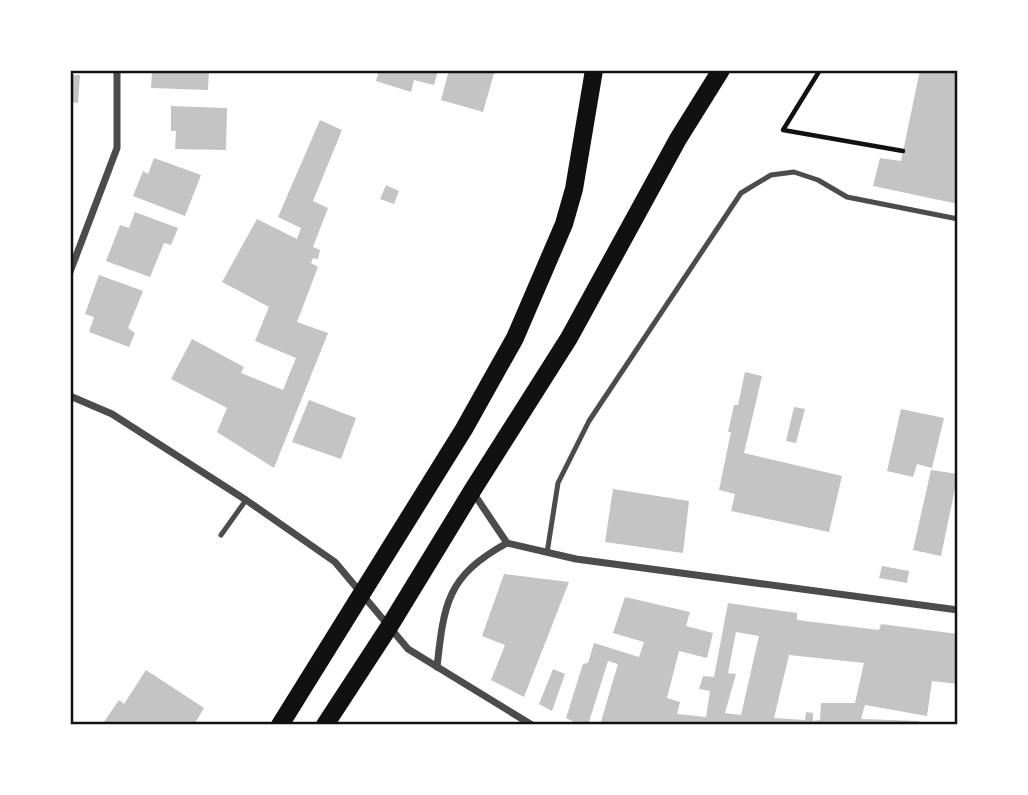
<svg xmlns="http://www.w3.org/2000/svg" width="1028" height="795" viewBox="0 0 1028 795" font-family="'IBM Plex Sans',sans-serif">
	<rect width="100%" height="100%" fill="#fff"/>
	<g fill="#c4c4c4" fill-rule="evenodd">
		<polygon points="152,70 209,70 208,90 151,88"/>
		<polygon points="379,70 438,70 434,85 414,80 411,92 376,81"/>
		<polygon points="449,70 495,70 483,112 441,100"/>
		<polygon points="920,70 958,70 958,204 873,186 880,158 901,161"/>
		<polygon points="70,75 80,75 78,103 70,102"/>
		<polygon points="171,106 227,108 226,150 175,149 176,131 171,131"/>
		<polygon points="320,120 342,130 313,201 328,208 313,247 320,250 318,259 313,258 311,263 318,267 297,322 328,333 274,468 217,432 227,408 171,379 192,339 244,367 241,373 283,390 296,358 255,341 269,307 222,282 257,219 297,239 301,228 278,217"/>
		<polygon points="154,158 201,175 185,216 133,196 143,171 148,174"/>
		<polygon points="386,185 399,191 394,204 380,199"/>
		<polygon points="135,212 178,228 171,245 164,243 150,277 106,261 120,225 129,228"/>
		<polygon points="99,275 143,291 128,328 135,333 129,347 89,332 94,317 85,314"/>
		<polygon points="745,372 762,376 744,453 842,476 829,532 731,511 735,494 719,490 731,432 728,432 734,405 738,405"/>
		<polygon points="309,400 356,418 341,459 292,442"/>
		<polygon points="794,407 805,409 796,443 786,441"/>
		<polygon points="901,409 944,418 932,468 917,464 913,477 887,471"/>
		<polygon points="931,470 958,474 941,556 913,550"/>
		<polygon points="613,489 689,501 683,553 605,542"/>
		<polygon points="882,566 909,571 907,583 879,578"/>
		<polygon points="504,574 569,582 524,697 491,680 505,645 482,636"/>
		<path d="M 625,597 L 690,612 L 686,626 L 713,633 L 707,658 L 679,651 L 667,698 L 680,702 L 677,714 L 706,717 L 710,691 L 699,689 L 703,676 L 714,677 L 728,603 L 797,613 L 797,620 L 879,630 L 881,624 L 958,634 L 958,684 L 932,681 L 927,716 L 865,705 L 861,719 L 919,721 L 918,725 L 600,725 L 618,664 L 608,661 L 588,725 L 580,725 L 566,718 L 583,664 L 588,663 L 594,643 L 639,657 L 644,642 L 613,633 ZM 736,632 L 759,636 L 741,715 L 725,713 L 736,674 L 728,673 ZM 789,655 L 864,663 L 855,703 L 821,703 L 820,720 L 813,721 L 813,713 L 806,712 L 805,720 L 774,718 Z"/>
		<polygon points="553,669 565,674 552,711 539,704"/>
		<polygon points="146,670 204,708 194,725 102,725 119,700 124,704"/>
	</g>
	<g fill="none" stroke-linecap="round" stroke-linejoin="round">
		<polyline stroke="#111" stroke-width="4.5" points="820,70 783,130 903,151"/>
		<g stroke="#4c4c4c" stroke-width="5">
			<polyline points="221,535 246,500"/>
			<polyline points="547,553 558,483 589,421 741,193 771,175 794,172 818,180 847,197 958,219"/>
		</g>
		<g stroke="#4c4c4c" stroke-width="7">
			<polyline points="70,272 117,148 117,70"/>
			<polyline points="70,396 112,414 246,500 335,562 408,649 532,725"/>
			<polyline points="472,491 507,543"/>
			<path d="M 437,667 C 444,603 447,576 507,543 L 576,559 L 958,610"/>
		</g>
		<g stroke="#111" stroke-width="18">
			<polyline points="280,725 464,429 515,338 564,224 574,189 594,70"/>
			<polyline points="325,725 389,627 472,491 569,338 678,139 721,70"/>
		</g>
	</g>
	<rect width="1028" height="795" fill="none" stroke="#ffffff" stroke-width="144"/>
	<rect x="72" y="72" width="884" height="651" fill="none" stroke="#111" stroke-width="2.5"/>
</svg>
